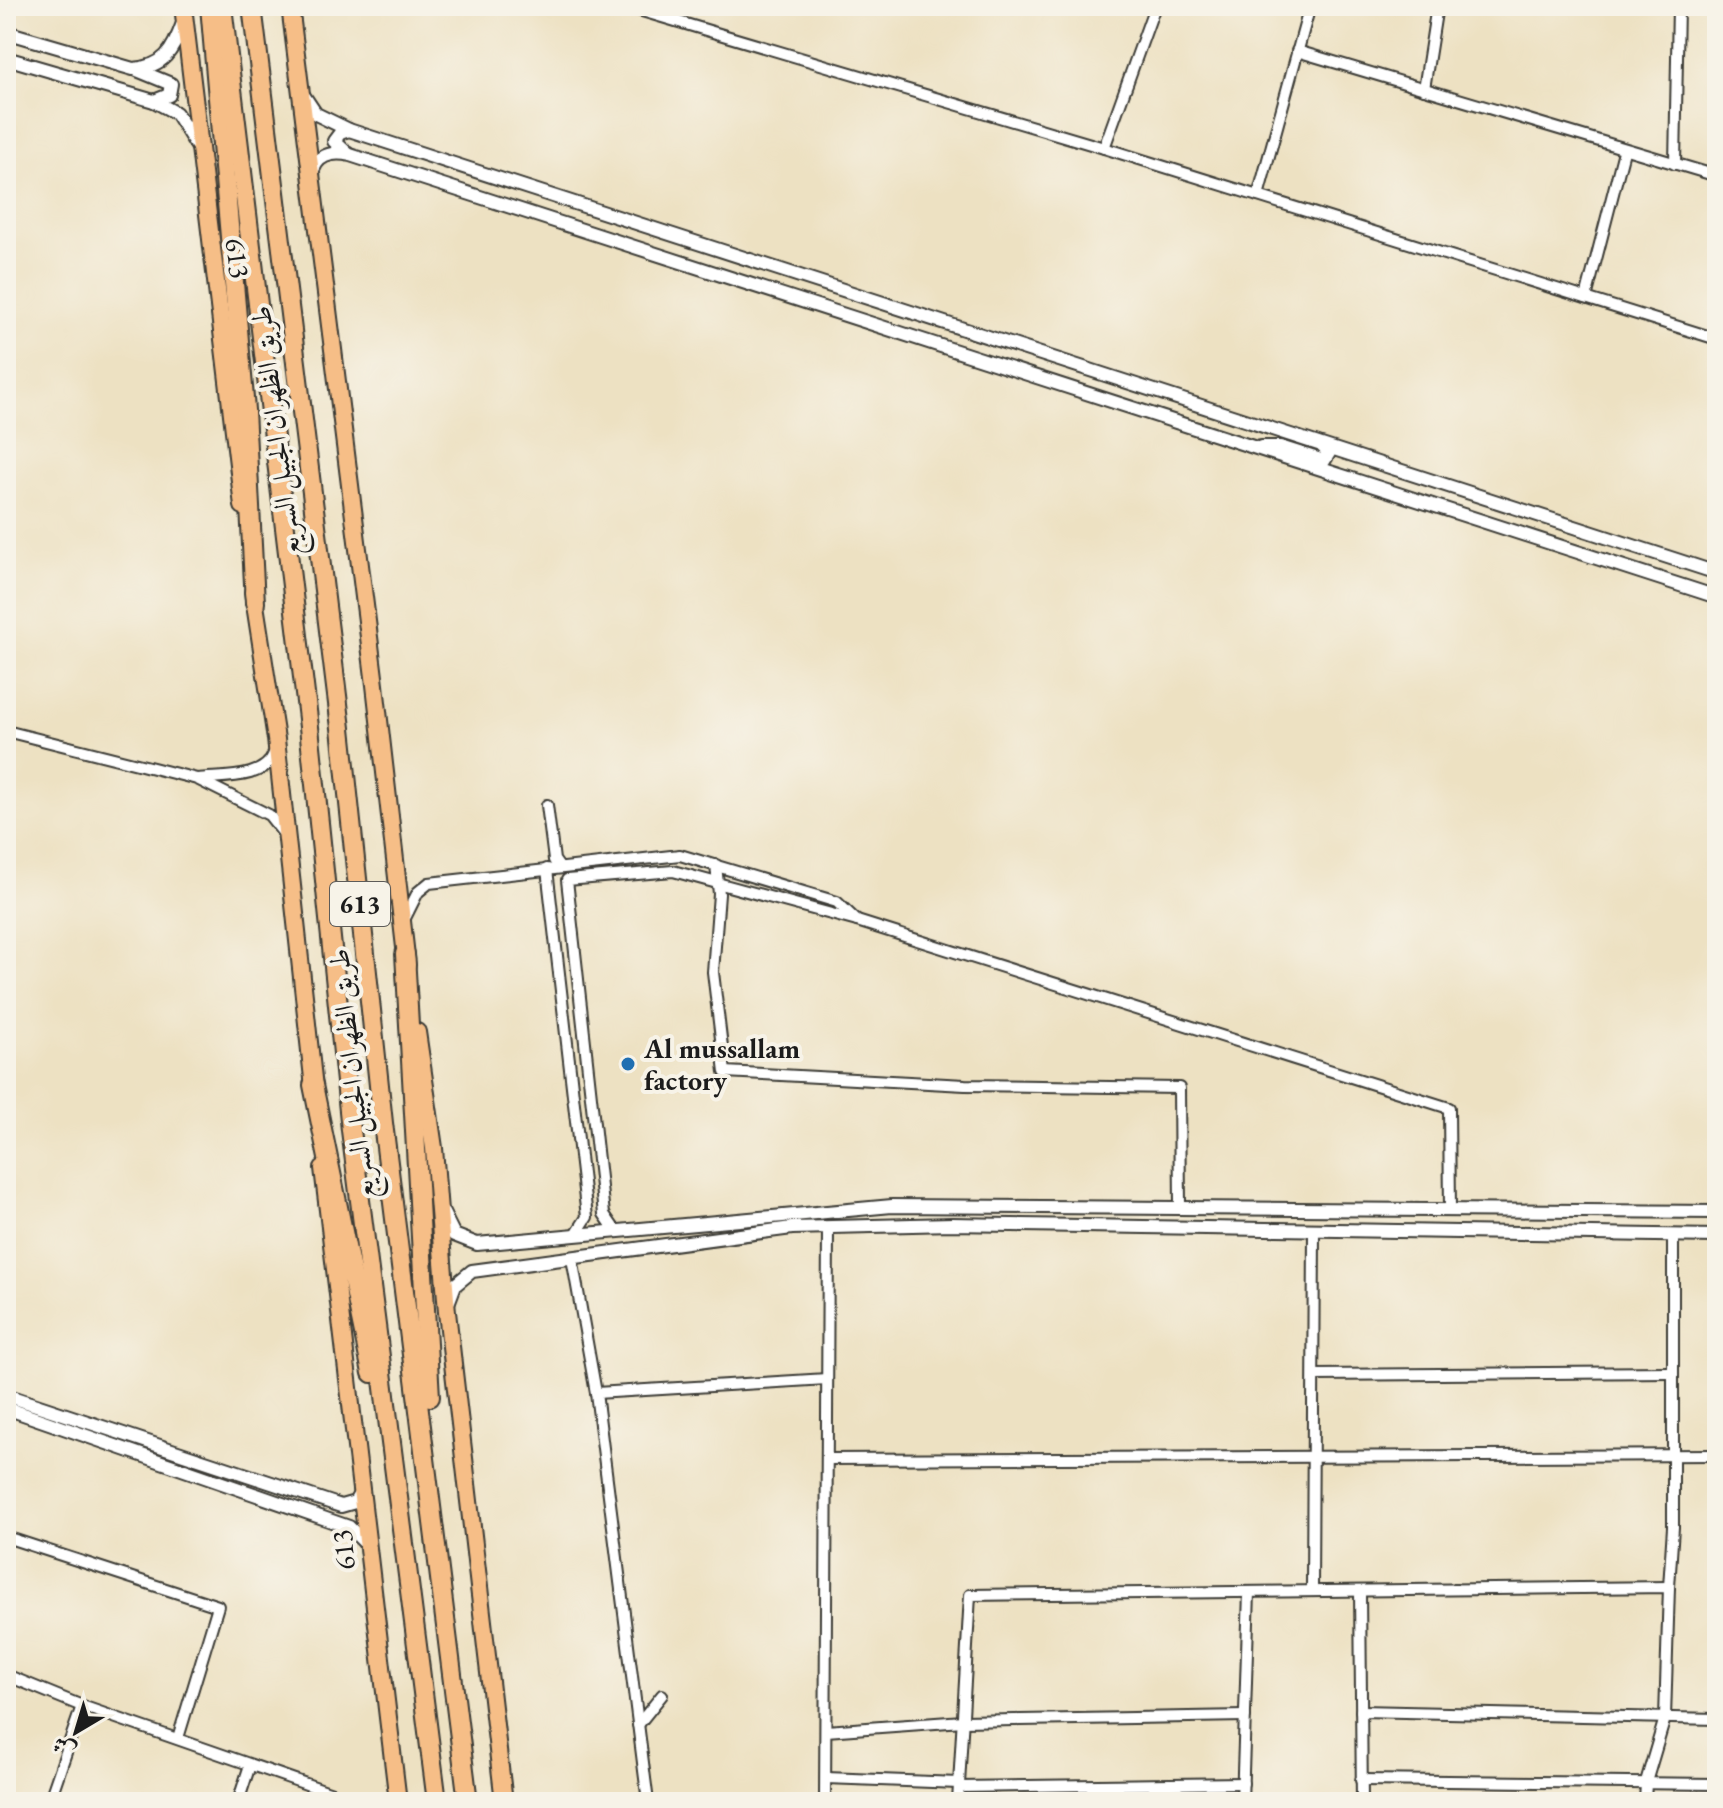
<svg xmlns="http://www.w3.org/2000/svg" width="1723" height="1808" viewBox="0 0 1723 1808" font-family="'EB Garamond',Amiri,serif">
	<rect width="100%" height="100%" fill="#f7f3e8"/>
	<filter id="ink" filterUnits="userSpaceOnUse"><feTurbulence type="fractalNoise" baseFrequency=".0125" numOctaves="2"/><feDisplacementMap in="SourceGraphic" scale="16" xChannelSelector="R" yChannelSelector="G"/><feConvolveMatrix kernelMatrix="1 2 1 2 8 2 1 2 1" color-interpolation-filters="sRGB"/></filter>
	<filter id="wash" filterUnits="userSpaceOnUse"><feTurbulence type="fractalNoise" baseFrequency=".006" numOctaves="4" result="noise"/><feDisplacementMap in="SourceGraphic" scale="32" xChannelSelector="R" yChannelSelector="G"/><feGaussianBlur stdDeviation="1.8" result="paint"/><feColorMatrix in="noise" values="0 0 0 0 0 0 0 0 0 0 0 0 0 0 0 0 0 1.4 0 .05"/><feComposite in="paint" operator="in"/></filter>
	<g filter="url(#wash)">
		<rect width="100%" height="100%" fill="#ede1c2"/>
	</g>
	<g filter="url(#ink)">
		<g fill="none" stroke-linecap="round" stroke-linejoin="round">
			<defs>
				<g id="minor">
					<polyline points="625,6 1104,148 1717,339"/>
					<polyline points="1297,51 1717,176"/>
					<polyline points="1424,89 1437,6"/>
					<polyline points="1104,148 1155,6"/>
					<polyline points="1675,164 1678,6"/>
					<polyline points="1258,196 1310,6"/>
					<polyline points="1586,298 1624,151"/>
					<polyline points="6,731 197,779"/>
					<path d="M 274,753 C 266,780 221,776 197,779 L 269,815 L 284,834"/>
					<polyline points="547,805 554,860 559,867"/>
					<polyline points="716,865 719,894 713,972 725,1072 965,1085 1179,1088 1180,1207"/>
					<polyline points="547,869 587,1217 576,1234"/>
					<polyline points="403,922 418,892 429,883 680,855 837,902 857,921"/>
					<polyline points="615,1230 604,1214 567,880 673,871 857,921 1449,1108 1450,1210"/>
					<polyline points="572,1258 596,1393 648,1802"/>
					<polyline points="1314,1375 1672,1372"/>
					<polyline points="596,1393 827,1379"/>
					<polyline points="827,1459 1717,1455"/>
					<polyline points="6,1537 218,1606 178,1738"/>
					<polyline points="1669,1587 1673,1527 1673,1235"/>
					<polyline points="1312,1591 1314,1230"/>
					<polyline points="1360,1591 1362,1802"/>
					<polyline points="6,1675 82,1706 358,1802"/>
					<polyline points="1361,1711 1717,1719"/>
					<polyline points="638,1725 662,1695"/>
					<polyline points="826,1731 963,1721 1245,1716"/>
					<polyline points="826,1778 959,1783"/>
					<polyline points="1361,1780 1717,1784"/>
					<polyline points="959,1787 1243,1783"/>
					<polyline points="49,1802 82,1706"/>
					<polyline points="238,1802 250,1765"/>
					<polyline points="825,1802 828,1227"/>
					<polyline points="958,1802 970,1595 1669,1587 1665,1718 1646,1782 1645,1802"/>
					<polyline points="1242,1802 1249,1592"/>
				</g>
				<g id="tertiary">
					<path d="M 6,32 L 133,69 C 164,67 173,51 183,23"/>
					<polyline points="6,58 154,101 176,113 198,148"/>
					<polyline points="137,70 171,84 169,95 154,101"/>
					<polyline points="304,96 316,114 349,130 1717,573"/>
					<polyline points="348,154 334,141 340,133 349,130"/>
					<path d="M 312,175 C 315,155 332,151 350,155 L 1717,597"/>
					<polyline points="1261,447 1280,447 1324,461 1329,453 1322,446"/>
					<polyline points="443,1213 454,1235 477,1244 892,1206 1717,1212"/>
					<polyline points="449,1301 455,1285 472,1271 792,1228 952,1224 1717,1236"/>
					<polyline points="6,1395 341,1506 355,1502 362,1490"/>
					<polyline points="6,1408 349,1527 367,1545"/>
				</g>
				<g id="primary">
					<polyline points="183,6 243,506"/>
					<polyline points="290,6 375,685 407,965"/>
					<polyline points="253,592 276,739 315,1097"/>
					<polyline points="417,1032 434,1148 447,1312 504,1802"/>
					<polyline points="323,1168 398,1802"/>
				</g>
				<g id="motorway">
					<polyline points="210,6 245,410 255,603"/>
					<polyline points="222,6 309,727 351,1130 437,1802"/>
					<polyline points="252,6 341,728 383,1123 468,1802"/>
					<polyline points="405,954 430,1397"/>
					<polyline points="313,1085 372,1373"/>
				</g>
			</defs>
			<use href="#minor" stroke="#3b3a35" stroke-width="14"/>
			<use href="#tertiary" stroke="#3b3a35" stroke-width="16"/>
			<use href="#primary" stroke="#3b3a35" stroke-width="20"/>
			<use href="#motorway" stroke="#3b3a35" stroke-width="22"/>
			<use href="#minor" stroke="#fff" stroke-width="10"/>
			<use href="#tertiary" stroke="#fff" stroke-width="12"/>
			<use href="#primary" stroke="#f6be87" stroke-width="16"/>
			<use href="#motorway" stroke="#f6be87" stroke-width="18"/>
		</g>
	</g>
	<circle fill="#1f6fb2" stroke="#f7f3e8" stroke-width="3" cx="628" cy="1064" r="8"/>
	<g text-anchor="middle" stroke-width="8" stroke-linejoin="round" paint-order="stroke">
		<rect fill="#f7f3e8" stroke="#5e5c59" stroke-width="2" x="330" y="882" width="60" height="44" rx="6"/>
		<g font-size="26" font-weight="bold" fill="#1c1c1c">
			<text x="360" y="913">613</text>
		</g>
		<g font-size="28" fill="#1c1c1c" stroke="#f7f3e8">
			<text transform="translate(238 258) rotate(83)" y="10">613</text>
			<text transform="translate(275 431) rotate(-97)" y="10">طريق الظهران الجبيل السريع</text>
			<text transform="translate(351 1074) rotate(-96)" y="10">طريق الظهران الجبيل السريع</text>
			<text transform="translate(343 1550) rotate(-96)" y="10">613</text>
		</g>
		<g font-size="28" font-weight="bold" fill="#1c1c1c" stroke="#f7f3e8" text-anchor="start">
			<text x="644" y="1058">Al mussallam<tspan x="644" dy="32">factory</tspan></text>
		</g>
	</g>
	<rect width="1723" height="1808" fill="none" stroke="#f7f3e8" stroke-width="32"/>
	<g transform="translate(76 1732) rotate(218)" stroke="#f7f3e8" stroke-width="6" paint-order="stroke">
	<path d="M0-6L14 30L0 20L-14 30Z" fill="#1c1c1c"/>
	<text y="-12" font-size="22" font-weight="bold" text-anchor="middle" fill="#1c1c1c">ش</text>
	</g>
</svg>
